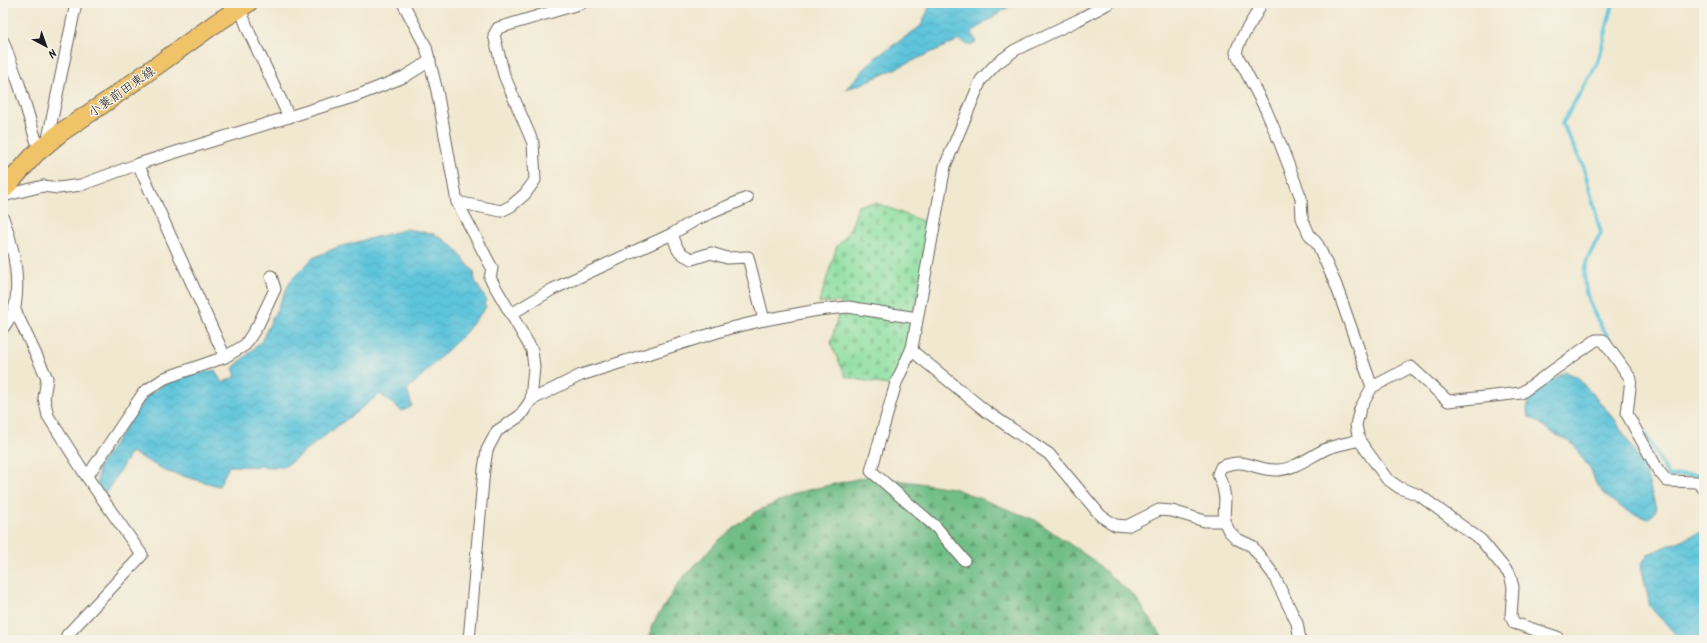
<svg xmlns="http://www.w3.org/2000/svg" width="1707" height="643" viewBox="0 0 1707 643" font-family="Kalam,'Klee One',sans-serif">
	<defs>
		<pattern id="forest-firs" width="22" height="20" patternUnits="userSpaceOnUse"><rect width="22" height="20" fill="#71be87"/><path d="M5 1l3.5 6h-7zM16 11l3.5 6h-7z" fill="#5c9a6e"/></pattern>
		<pattern id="cemetery-stones" width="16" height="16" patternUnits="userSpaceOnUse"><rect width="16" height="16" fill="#8cdfa1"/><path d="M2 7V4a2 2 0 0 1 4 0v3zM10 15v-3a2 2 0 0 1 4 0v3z" fill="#78bf8a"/></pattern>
		<pattern id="water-waves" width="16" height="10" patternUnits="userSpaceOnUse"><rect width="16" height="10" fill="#5dc4db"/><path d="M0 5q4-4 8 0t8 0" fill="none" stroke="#50a8bb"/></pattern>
	</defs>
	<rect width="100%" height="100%" fill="#f7f3e8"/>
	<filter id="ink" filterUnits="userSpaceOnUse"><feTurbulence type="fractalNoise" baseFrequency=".025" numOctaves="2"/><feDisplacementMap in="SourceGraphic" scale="8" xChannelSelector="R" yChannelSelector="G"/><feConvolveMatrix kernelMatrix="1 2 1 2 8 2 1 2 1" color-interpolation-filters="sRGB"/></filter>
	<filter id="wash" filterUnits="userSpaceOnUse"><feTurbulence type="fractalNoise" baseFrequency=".012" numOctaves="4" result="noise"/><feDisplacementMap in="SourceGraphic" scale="16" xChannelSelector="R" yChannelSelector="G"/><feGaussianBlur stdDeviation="0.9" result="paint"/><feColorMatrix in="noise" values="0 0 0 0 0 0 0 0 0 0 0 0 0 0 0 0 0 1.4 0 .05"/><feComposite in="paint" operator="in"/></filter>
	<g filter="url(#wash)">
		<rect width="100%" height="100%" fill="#f1e8d0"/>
		<polygon fill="url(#forest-firs)" stroke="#466d52" points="870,476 953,488 1035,520 1094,561 1137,599 1164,640 648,640 652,625 680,581 719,540 755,512 803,491"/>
		<path fill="url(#cemetery-stones)" stroke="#547e5e" d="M 876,203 C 895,209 912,219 931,223 L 908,348 L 892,386 L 846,377 L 831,344 L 841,302 L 819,303 L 837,246 C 849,236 854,220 858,205 Z"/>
		<g fill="url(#water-waves)" stroke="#3c707c">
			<polygon points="931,3 1019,3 1008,7 972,32 976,42 971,46 959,40 859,85 846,89 875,58 921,26"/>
			<polygon points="407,229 434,234 452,245 474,272 475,281 487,301 484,304 486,307 465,333 407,390 412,406 402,411 380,394 284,467 229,466 219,486 168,472 131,452 106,493 97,485 99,466 147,396 172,379 215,370 222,383 236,376 233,368 261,342 291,280 313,258 338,247"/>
			<path d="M 1565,372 L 1576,376 L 1614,418 L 1645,469 L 1656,509 L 1654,514 L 1647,519 L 1625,510 L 1608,498 L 1596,484 L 1592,472 L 1573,444 L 1548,430 L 1540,423 L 1528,416 C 1522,395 1550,382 1565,372 Z"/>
			<polygon points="1704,531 1704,640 1681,640 1650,607 1641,565 1648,554"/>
		</g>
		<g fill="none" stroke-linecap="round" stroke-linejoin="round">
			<g stroke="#5dc4db" stroke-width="4">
				<path d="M 1613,3 L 1598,62 L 1562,124 L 1583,165 L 1601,233 C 1596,242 1587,257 1585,267 C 1580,300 1602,328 1619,353"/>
				<polyline points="1633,409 1632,412 1669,476 1699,474 1704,479"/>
			</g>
		</g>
	</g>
	<g filter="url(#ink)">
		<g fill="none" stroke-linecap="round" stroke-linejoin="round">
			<defs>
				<g id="minor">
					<polyline points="238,3 249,32 289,117"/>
					<polyline points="403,3 426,47 437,91 457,202 492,268 490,278 532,350 534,367 531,400 520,416 497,431 487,450 484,469 469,640"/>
					<path d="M 1261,3 C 1255,21 1240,34 1236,53 L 1266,110 L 1280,143 L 1301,198 L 1302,218 L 1309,234 L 1318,245 L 1336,285 L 1372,387"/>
					<polyline points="3,41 19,84 39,150"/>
					<polyline points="47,143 76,3"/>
					<polyline points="138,164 225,357"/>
					<polyline points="3,196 43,186 58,188 81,185 138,164 356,96 404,77 430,61"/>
					<polyline points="457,202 501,211 511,206 525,194 535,180 533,143 504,75 494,35 498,28 582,3"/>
					<path d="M 3,218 C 13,245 20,278 15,307 C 13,314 7,322 3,328"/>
					<polyline points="672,234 678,250 684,255 692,259 711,253 727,258 748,257 764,320"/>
					<polyline points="14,308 47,378 44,398 48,416 87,477 142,555 67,635 66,640"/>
					<polyline points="511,314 553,289 672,234 697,219 747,198"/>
					<polyline points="911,350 987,412 1049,454 1101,516 1115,525 1127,526 1159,510 1172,511 1205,521 1224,521"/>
					<polyline points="531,400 581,375 727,329 764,320 818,310 848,307 917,318"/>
					<polyline points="87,477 144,392 165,378 225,357 245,345 258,325 275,289 271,276"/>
					<polyline points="964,560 936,527 871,471 896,383 912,348 945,166 981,80 996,64 1015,50 1078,20 1109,3"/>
					<path d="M 1300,640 L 1297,623 L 1273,574 L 1252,546 L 1237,539 L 1229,531 L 1224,521 L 1225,498 L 1223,487 L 1218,474 L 1221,467 C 1246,456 1254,471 1278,470 C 1295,469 1311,456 1326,449 C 1336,445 1349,443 1359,440"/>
					<polyline points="1559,640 1557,637 1514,623 1511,616 1513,587 1510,575 1481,540 1419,495 1400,488 1387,479 1359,440 1356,425 1360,409 1372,387 1411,367 1448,401 1521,393 1596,340 1603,340 1631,379 1627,414 1658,470 1667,481 1697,482 1704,489"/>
				</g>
				<polyline id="primary" points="3,190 35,154 60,133 106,102 216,23 248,3"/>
			</defs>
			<use href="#minor" stroke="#67635b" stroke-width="13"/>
			<use href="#primary" stroke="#67635b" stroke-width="20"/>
			<use href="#minor" stroke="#fff" stroke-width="11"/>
			<use href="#primary" stroke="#f1c369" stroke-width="18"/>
		</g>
	</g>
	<g text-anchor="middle" stroke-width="3" stroke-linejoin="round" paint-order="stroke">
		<g font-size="13" fill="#1c1c1c" stroke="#f7f3e8">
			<text transform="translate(121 91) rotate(-35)" y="5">小蓑前田東線</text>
		</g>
	</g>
	<rect width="1707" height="643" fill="none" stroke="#f7f3e8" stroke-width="16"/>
	<g transform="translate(46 46) rotate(139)" stroke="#f7f3e8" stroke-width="3" paint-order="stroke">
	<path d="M0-3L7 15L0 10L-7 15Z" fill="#1c1c1c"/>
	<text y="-6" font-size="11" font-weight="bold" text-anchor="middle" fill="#1c1c1c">N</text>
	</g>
</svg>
